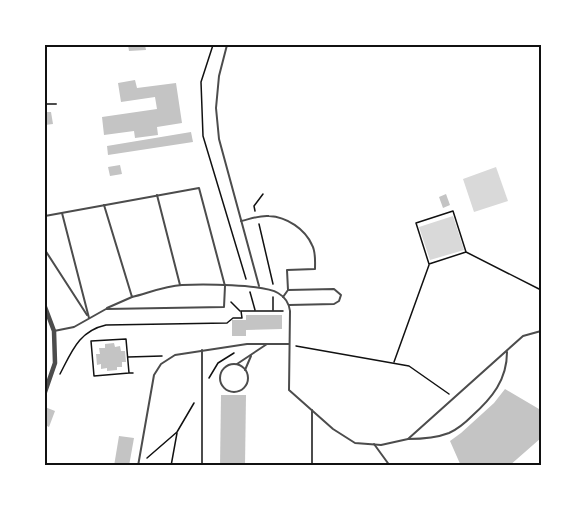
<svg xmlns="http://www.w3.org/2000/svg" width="586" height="511" viewBox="0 0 586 511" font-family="Manrope,sans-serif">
	<rect width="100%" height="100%" fill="#fff"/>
	<g fill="#d9d9d9">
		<polygon points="496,167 508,201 474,212 463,179"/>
		<polygon points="453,216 464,250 430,260 419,227"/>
	</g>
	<g fill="#c4c4c4">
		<polygon points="128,45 145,45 146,50 129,51"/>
		<polygon points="135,80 137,88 176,83 182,123 157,127 158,135 135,138 134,131 104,135 102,117 157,109 155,97 121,102 118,83"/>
		<polygon points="45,112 51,112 53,124 45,125"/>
		<polygon points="191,132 193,142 108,155 107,146"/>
		<polygon points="120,165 122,174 110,176 108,167"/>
		<polygon points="446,194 450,205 443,208 439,197"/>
		<polygon points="246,315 282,315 282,329 246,330 246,336 232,336 232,320 246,320"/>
		<polygon points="114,343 115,347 120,346 121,351 125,351 126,362 122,362 122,367 117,367 117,370 107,371 107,368 101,369 101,364 97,365 96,354 100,354 99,348 105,348 105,344"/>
		<polygon points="505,389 539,409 541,407 541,438 509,466 461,466 450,441 461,433 494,403"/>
		<polygon points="221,395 246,395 245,466 220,466"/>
		<polygon points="45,407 55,411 49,427 45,425"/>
		<polygon points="119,436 134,438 129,466 114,466"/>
	</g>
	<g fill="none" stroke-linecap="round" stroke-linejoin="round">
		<g stroke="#111" stroke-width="1.5">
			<polyline points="213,45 201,82 203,136 246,279"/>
			<polyline points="255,211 254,206 263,194"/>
			<polyline points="259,224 273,284"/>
			<polyline points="466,252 453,211 416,223 429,264 466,252 541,290"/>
			<polyline points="250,292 255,310"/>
			<polyline points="231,302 240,311"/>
			<polyline points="273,310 273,297"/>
			<polyline points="296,346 409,366 449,394"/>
			<polyline points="128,357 162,356"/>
			<polyline points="394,362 429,265"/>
			<polyline points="129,373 126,339 91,341 94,376 129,373 133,373"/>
			<path d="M 60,374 C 72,351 79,331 106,325 L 227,323 L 233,318 L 242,318 L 241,311 L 283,311"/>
			<polyline points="209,378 218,363 234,353"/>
			<polyline points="147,458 177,432 194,403"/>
			<polyline points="171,466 177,433"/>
		</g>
		<g stroke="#4c4c4c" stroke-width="2">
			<polyline points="227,45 219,76 216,108 219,139 259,286"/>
			<polyline points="261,45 262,46"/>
			<polyline points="45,104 56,104"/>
			<polyline points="157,195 180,285"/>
			<path d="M 104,205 L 132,297 C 148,293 165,286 182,285 C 201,284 264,284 278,293 C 285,297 289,303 290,311 L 289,390 L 333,429 L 355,443 L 381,445 L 408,439 L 523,336 L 541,331"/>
			<polyline points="62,213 89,318"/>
			<polyline points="45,216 199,188 225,286 224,307 106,309 74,327 54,331"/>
			<path d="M 241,221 C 250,219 260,215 269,216 C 287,217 305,229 312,245 C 316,252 315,261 315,269 L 287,270 L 288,290 L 283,297"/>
			<polyline points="45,250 87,315"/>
			<polyline points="288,290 334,289 341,295 339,301 334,304 289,305"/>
			<polyline points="107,308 132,297"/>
			<polyline points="237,364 267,344"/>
			<circle cx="234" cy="378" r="14"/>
			<polyline points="245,370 251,356"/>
			<path d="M 408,439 C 422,439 436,438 449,433 C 458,429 465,423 472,416 C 492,398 507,380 507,352"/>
			<polyline points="374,444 390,466"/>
			<polyline points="138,466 154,375 161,364 175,355 247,344 289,344"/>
			<polyline points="202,466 202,350"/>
			<polyline points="312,466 312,410"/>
		</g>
		<polyline stroke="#4c4c4c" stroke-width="4.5" points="45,307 54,331 55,363 45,392"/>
	</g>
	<rect width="586" height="511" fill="none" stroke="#ffffff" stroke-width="93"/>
	<rect x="46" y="46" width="494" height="418" fill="none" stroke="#111" stroke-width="2"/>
</svg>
